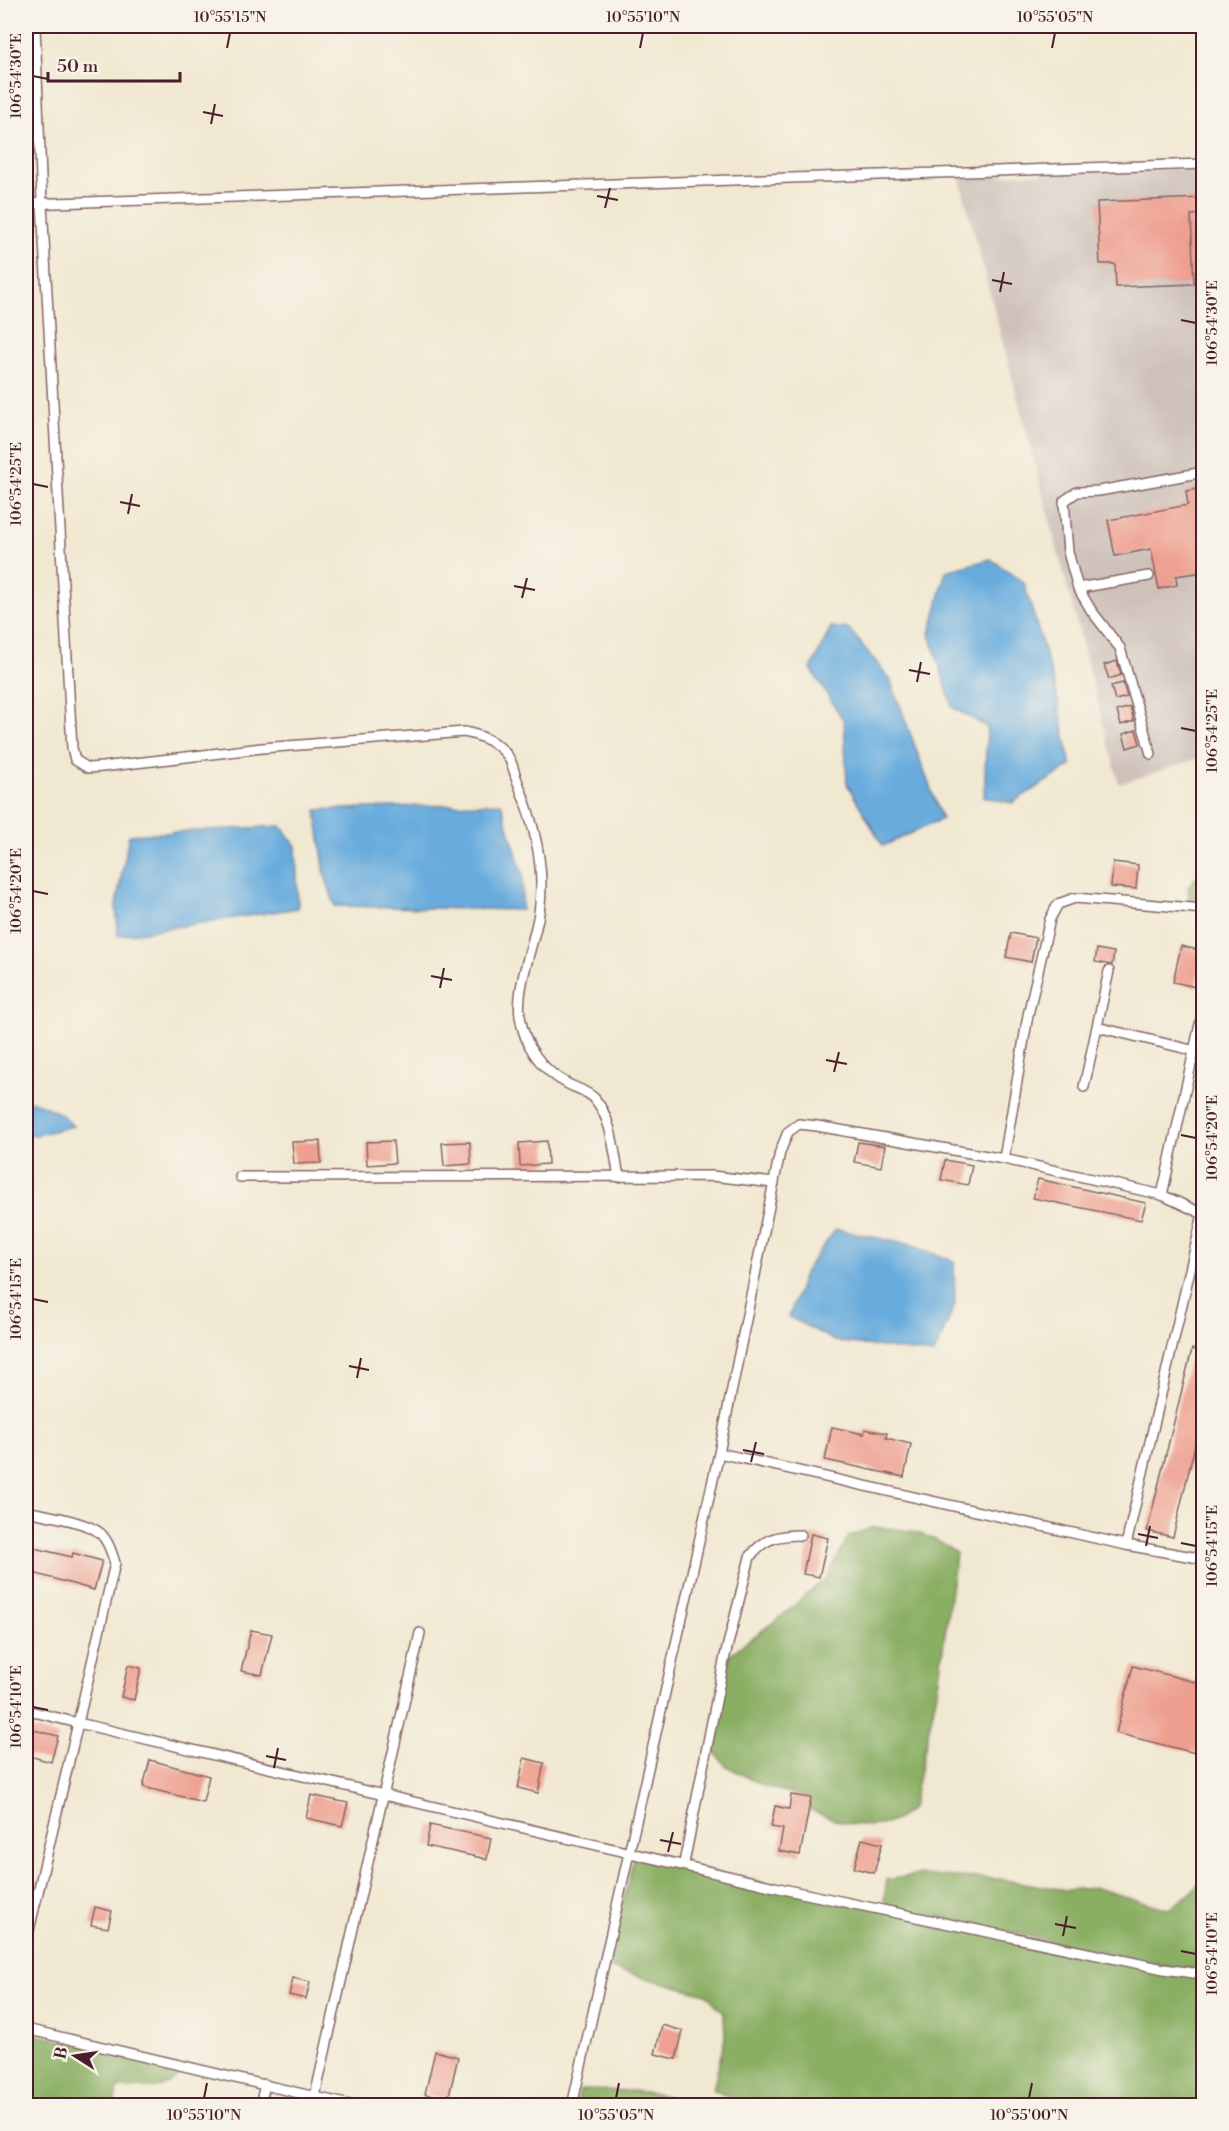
<svg xmlns="http://www.w3.org/2000/svg" width="1229" height="2131" viewBox="0 0 1229 2131" font-family="'Libre Bodoni',serif">
	<rect width="100%" height="100%" fill="#f7f3e8"/>
	<filter id="ink" filterUnits="userSpaceOnUse"><feTurbulence type="fractalNoise" baseFrequency=".0167" numOctaves="2"/><feDisplacementMap in="SourceGraphic" scale="12" xChannelSelector="R" yChannelSelector="G"/><feConvolveMatrix kernelMatrix="1 2 1 2 8 2 1 2 1" color-interpolation-filters="sRGB"/></filter>
	<filter id="wash" filterUnits="userSpaceOnUse"><feTurbulence type="fractalNoise" baseFrequency=".008" numOctaves="4" result="noise"/><feDisplacementMap in="SourceGraphic" scale="24" xChannelSelector="R" yChannelSelector="G"/><feGaussianBlur stdDeviation="1.35" result="paint"/><feColorMatrix in="noise" values="0 0 0 0 0 0 0 0 0 0 0 0 0 0 0 0 0 1.4 0 .05"/><feComposite in="paint" operator="in"/></filter>
	<g filter="url(#wash)">
		<rect width="100%" height="100%" fill="#f1e8d1"/>
		<polygon fill="#cec1ba" points="1203,168 1203,757 1119,784 959,176"/>
		<g fill="#8aaf64" stroke="#6a6748" stroke-width="1.5">
			<polygon points="1203,869 1203,905 1190,905 1188,887"/>
			<path d="M 873,1527 C 906,1529 929,1532 956,1553 L 937,1692 L 912,1807 C 886,1838 841,1824 809,1809 L 810,1798 L 764,1786 L 726,1766 L 711,1748 L 728,1656 L 783,1615 L 828,1576 L 848,1537 Z"/>
			<polygon points="634,1856 1203,1975 1203,2105 768,2105 725,2095 713,2090 725,2037 724,2013 706,1994 608,1968"/>
			<polygon points="918,1875 999,1879 1066,1890 1096,1888 1169,1909 1192,1892 1203,1879 1203,1967 1193,1969 1165,1965 887,1905 884,1899 887,1880"/>
			<path d="M 26,2032 L 184,2070 C 163,2095 147,2086 118,2088 L 114,2105 L 26,2106 Z"/>
			<path d="M 580,2090 C 606,2091 665,2087 685,2105 L 576,2106 Z"/>
		</g>
		<g fill="#68acdd" stroke="#596684" stroke-width="1.5">
			<polygon points="991,559 1024,583 1055,687 1071,766 1012,803 984,797 987,727 952,707 930,634 946,571"/>
			<polygon points="831,627 849,629 890,679 942,819 883,846 847,784 844,721 811,669"/>
			<polygon points="501,803 523,875 522,910 335,906 325,875 316,810"/>
			<polygon points="281,826 296,846 298,908 118,936 116,906 129,835"/>
			<polygon points="33,1101 61,1114 73,1126 36,1135 26,1134 26,1103"/>
			<polygon points="836,1229 911,1245 954,1261 955,1305 934,1354 835,1341 789,1317 805,1271"/>
		</g>
		<g id="blocks">
			<g fill="#ee9f8f">
				<polygon points="1203,198 1203,214 1191,215 1194,284 1116,287 1115,264 1100,264 1097,202"/>
				<polygon points="1203,488 1203,572 1176,576 1177,585 1159,589 1151,549 1115,556 1108,520 1188,505 1186,491"/>
				<polygon points="1117,661 1121,675 1109,679 1104,665"/>
				<polygon points="1123,683 1127,697 1115,700 1111,686"/>
				<polygon points="1130,707 1134,721 1121,725 1117,711"/>
				<polygon points="1136,730 1140,744 1127,748 1123,734"/>
				<polygon points="1113,862 1138,865 1136,889 1111,887"/>
				<polygon points="1011,933 1036,938 1031,962 1006,957"/>
				<polygon points="1181,946 1203,951 1196,987 1173,982"/>
				<polygon points="1097,949 1114,952 1112,965 1095,962"/>
				<polygon points="320,1141 321,1163 294,1164 292,1142"/>
				<polygon points="393,1141 395,1163 367,1165 366,1142"/>
				<polygon points="547,1141 548,1164 520,1166 519,1143"/>
				<polygon points="470,1142 471,1164 444,1166 442,1143"/>
				<polygon points="858,1142 885,1146 881,1167 854,1162"/>
				<polygon points="945,1160 972,1165 968,1185 941,1180"/>
				<polygon points="1038,1179 1146,1203 1141,1220 1033,1198"/>
				<polygon points="1192,1349 1203,1352 1203,1412 1173,1537 1147,1531"/>
				<polygon points="832,1427 864,1434 865,1429 887,1433 886,1438 911,1444 904,1477 825,1460"/>
				<polygon points="811,1534 828,1538 819,1577 803,1574"/>
				<polygon points="26,1546 72,1557 73,1553 102,1561 94,1590 26,1571"/>
				<polygon points="251,1630 272,1634 262,1675 241,1671"/>
				<polygon points="128,1665 141,1668 134,1700 121,1697"/>
				<polygon points="1133,1666 1203,1684 1203,1755 1116,1733"/>
				<polygon points="26,1728 58,1736 51,1762 26,1755"/>
				<polygon points="524,1758 544,1763 538,1793 518,1788"/>
				<polygon points="150,1760 209,1776 203,1802 143,1787"/>
				<polygon points="311,1795 348,1803 342,1826 306,1818"/>
				<polygon points="791,1795 811,1798 800,1855 779,1851 783,1829 771,1827 775,1806 789,1809"/>
				<polygon points="430,1825 491,1838 487,1859 426,1846"/>
				<polygon points="862,1839 882,1844 874,1873 854,1868"/>
				<polygon points="95,1907 112,1911 108,1928 91,1925"/>
				<polygon points="293,1978 310,1982 306,1999 289,1995"/>
				<polygon points="662,2025 683,2031 676,2059 655,2054"/>
				<polygon points="435,2051 458,2057 448,2100 425,2094"/>
			</g>
		</g>
	</g>
	<g filter="url(#ink)">
		<use href="#blocks" fill-opacity="0" stroke="#846565" stroke-width="1.5"/>
		<g fill="none" stroke-linecap="round" stroke-linejoin="round">
			<defs>
				<g id="service">
					<path d="M 35,26 L 42,203 L 72,748 L 75,760 L 88,768 L 102,767 L 262,748 L 464,732 C 480,735 496,741 507,755 C 512,761 514,772 517,780 C 534,823 546,867 539,913 C 534,944 516,986 520,1016 C 524,1045 541,1070 568,1084 C 576,1088 589,1092 595,1099 C 612,1119 614,1152 619,1177"/>
					<polyline points="26,204 1204,164"/>
					<polyline points="1078,588 1149,576"/>
					<polyline points="1151,754 1120,648 1091,610 1078,588 1068,552 1064,501 1077,492 1099,491 1204,472"/>
					<polyline points="1097,1027 1204,1053"/>
					<polyline points="1084,1087 1109,971"/>
					<polyline points="1004,1159 1028,1015 1050,919 1058,904 1075,898 1204,909"/>
					<polyline points="240,1177 712,1176 774,1183"/>
					<polyline points="1162,1195 1204,1006"/>
					<path d="M 26,1511 C 45,1515 85,1521 100,1533 C 108,1540 112,1553 115,1563 L 78,1723 L 26,1710"/>
					<polyline points="1126,1545 1204,1559"/>
					<path d="M 684,1863 L 725,1656 L 750,1557 C 763,1538 779,1535 801,1535"/>
					<polyline points="26,1943 78,1723 792,1891 1164,1969 1193,1973 1204,1971"/>
					<polyline points="26,2029 354,2106"/>
					<polyline points="315,2096 420,1633"/>
					<polyline points="260,2106 265,2084"/>
					<polyline points="572,2106 719,1453 780,1152 788,1132 799,1124 817,1126 1004,1159 1162,1195 1203,1214 1126,1545 719,1453"/>
				</g>
			</defs>
			<use href="#service" stroke="#846565" stroke-width="12"/>
			<use href="#service" stroke="#fff" stroke-width="9"/>
		</g>
	</g>
	<path fill="none" stroke="#4a1f2b" stroke-width="2" d="M 227,48 L 230,33M 640,48 L 643,33M 1052,48 L 1055,33M 33,76 L 48,79M 203,112 L 223,116M 211,124 L 215,104M 597,196 L 618,200M 605,208 L 610,188M 992,280 L 1012,284M 1000,292 L 1004,272M 1181,320 L 1196,323M 33,484 L 48,487M 120,502 L 140,506M 128,514 L 132,494M 514,586 L 535,590M 522,598 L 527,578M 909,670 L 930,674M 917,682 L 921,662M 1181,728 L 1196,731M 33,891 L 48,894M 431,976 L 452,980M 440,988 L 444,968M 826,1060 L 847,1064M 834,1072 L 839,1052M 1181,1135 L 1196,1138M 33,1299 L 48,1302M 349,1366 L 369,1370M 357,1378 L 361,1358M 743,1450 L 764,1454M 751,1462 L 756,1442M 1138,1534 L 1158,1538M 1181,1543 L 1196,1546M 1146,1546 L 1150,1526M 33,1707 L 48,1710M 266,1756 L 286,1760M 274,1768 L 278,1748M 660,1840 L 681,1844M 668,1852 L 673,1832M 1055,1924 L 1076,1928M 1063,1936 L 1067,1916M 1181,1951 L 1196,1954M 204,2098 L 207,2083M 616,2098 L 619,2083M 1029,2098 L 1032,2083"/>
	<rect width="1229" height="2131" fill="none" stroke="#f7f3e8" stroke-width="66"/>
	<g transform="translate(75 2056) rotate(282)" stroke="#f7f3e8" stroke-width="4.5" paint-order="stroke">
	<path d="M0-4.5L10 22L0 15L-10 22Z" fill="#4a1f2b"/>
	<text y="-9" font-size="16" font-weight="bold" text-anchor="middle" fill="#4a1f2b">B</text>
	</g>
	<path d="M48 72v9h132v-9" fill="none" stroke="#4a1f2b" stroke-width="3"/>
	<text x="57" y="72" font-size="18" fill="#4a1f2b" stroke="#f7f3e8" stroke-width="4.5" paint-order="stroke">50 m</text>
	<rect x="33" y="33" width="1163" height="2065" fill="none" stroke="#4a1f2b" stroke-width="2"/>
	<g font-size="15" text-anchor="middle" fill="#4a1f2b">
		<text x="230" y="22">10°55'15"N</text>
		<text x="643" y="22">10°55'10"N</text>
		<text x="1055" y="22">10°55'05"N</text>
		<text transform="translate(16 76) rotate(-90)" y="5">106°54'30"E</text>
		<text transform="translate(1212 323) rotate(-90)" y="5">106°54'30"E</text>
		<text transform="translate(16 484) rotate(-90)" y="5">106°54'25"E</text>
		<text transform="translate(1212 731) rotate(-90)" y="5">106°54'25"E</text>
		<text transform="translate(16 891) rotate(-90)" y="5">106°54'20"E</text>
		<text transform="translate(1212 1138) rotate(-90)" y="5">106°54'20"E</text>
		<text transform="translate(16 1299) rotate(-90)" y="5">106°54'15"E</text>
		<text transform="translate(1212 1546) rotate(-90)" y="5">106°54'15"E</text>
		<text transform="translate(16 1707) rotate(-90)" y="5">106°54'10"E</text>
		<text transform="translate(1212 1954) rotate(-90)" y="5">106°54'10"E</text>
		<text x="204" y="2120">10°55'10"N</text>
		<text x="616" y="2120">10°55'05"N</text>
		<text x="1029" y="2120">10°55'00"N</text>
	</g>
</svg>
